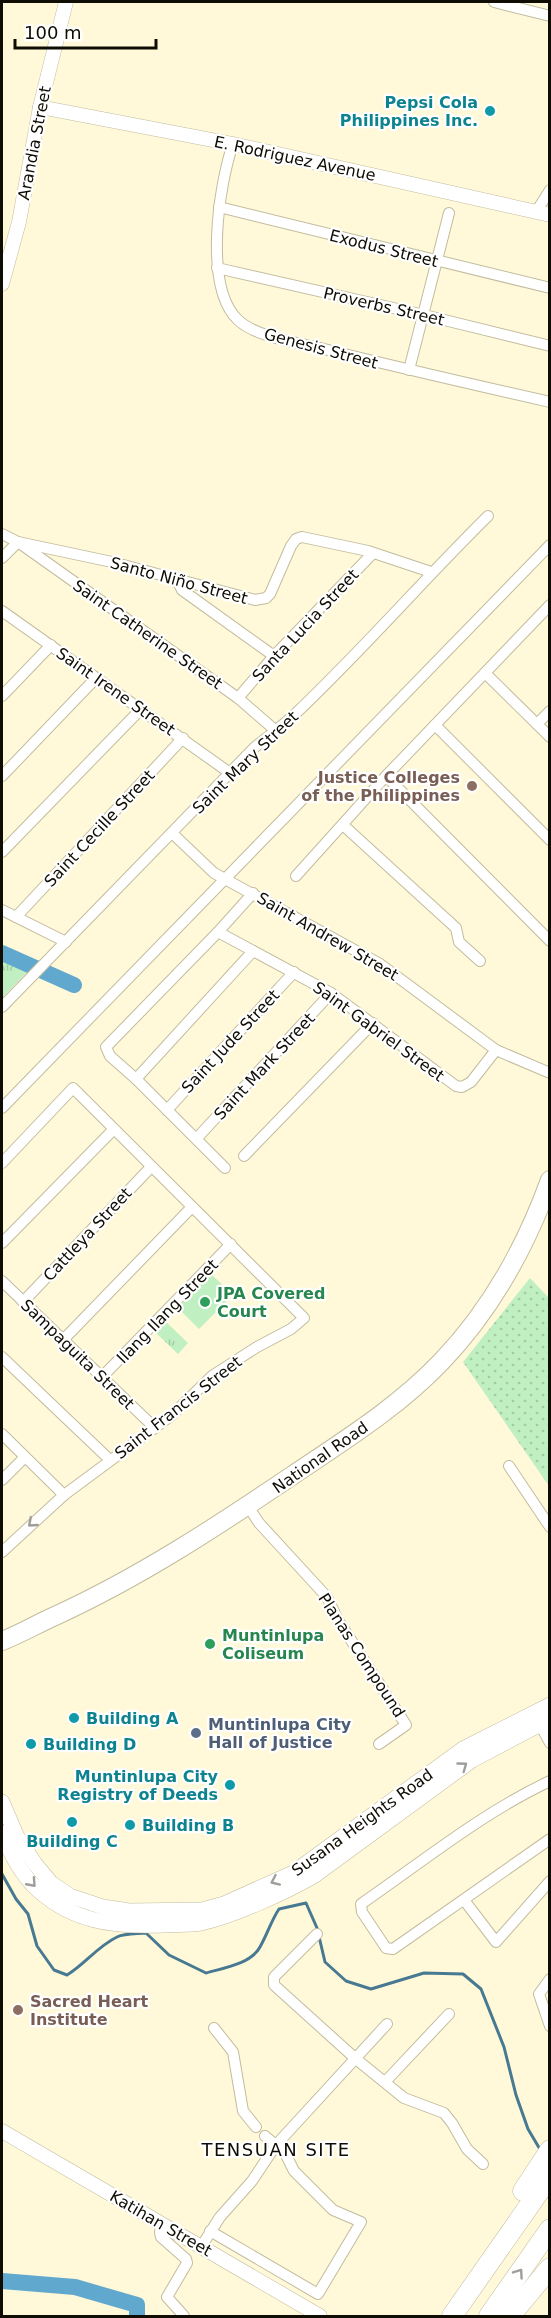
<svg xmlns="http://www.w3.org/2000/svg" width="551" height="2318" viewBox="0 0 551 2318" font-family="'DejaVu Sans',sans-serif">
	<defs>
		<pattern id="grass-dots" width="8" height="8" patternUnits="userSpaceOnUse" patternTransform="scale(1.5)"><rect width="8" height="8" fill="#c0efc1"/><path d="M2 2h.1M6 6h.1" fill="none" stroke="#a4cca4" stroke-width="1.8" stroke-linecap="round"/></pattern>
		<pattern id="park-tufts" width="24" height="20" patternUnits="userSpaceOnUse" patternTransform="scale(1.5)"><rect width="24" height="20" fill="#c0efc1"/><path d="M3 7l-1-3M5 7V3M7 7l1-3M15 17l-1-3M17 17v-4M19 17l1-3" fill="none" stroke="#a4cca4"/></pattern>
	</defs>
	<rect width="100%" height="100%" fill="#fff9d9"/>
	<polygon fill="url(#grass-dots)" points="530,1278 549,1298 549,1486 463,1362"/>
	<g fill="url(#park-tufts)">
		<polygon points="2,958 30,969 2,998"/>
		<polygon points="165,1321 188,1343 178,1354 155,1332"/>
	</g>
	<polygon fill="#c0efc1" points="211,1274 233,1295 199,1329 178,1308"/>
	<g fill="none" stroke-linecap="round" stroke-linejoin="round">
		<path stroke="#487992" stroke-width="3" d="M 2,1874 L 16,1899 L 28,1914 L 37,1946 L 54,1970 L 67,1975 C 85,1964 98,1946 117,1937 C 125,1933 137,1934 146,1933 L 169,1955 L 206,1973 C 223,1968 251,1964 260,1947 C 267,1935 271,1921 279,1909 L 306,1903 L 317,1928 L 325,1962 L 346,1981 L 371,1989 L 424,1973 L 463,1974 L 481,1989 L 504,2047 L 516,2095 L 528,2129 L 541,2151"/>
		<g stroke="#61a8cf" stroke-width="16">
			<polyline points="2,953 74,985"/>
			<polyline points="2,2281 75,2287 137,2305 137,2316"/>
		</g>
		<defs>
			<g id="minor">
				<polyline points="494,2 550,16"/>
				<path d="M 233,144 C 219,184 203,287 238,320 C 257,338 301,343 328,350 C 401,368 475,385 550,402"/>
				<polyline points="219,207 550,288"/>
				<polyline points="536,212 550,190"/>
				<polyline points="217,268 424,315 550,346"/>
				<polyline points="409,370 449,213"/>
				<polyline points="2,534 18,542 238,698 275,730"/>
				<polyline points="18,542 112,562 255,600 266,598 270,594 291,546 296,539 302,537 368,551 431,572"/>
				<polyline points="2,558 18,542"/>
				<polyline points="177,580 182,590 274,656"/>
				<polyline points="2,611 230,773"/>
				<polyline points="485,673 550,737"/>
				<polyline points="2,696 51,645"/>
				<polyline points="238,698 274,656 373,553"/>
				<polyline points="537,724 550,711"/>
				<polyline points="435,725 550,840"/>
				<polyline points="2,776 96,678"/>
				<polyline points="386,776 550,941"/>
				<polyline points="343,825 456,928 459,942 480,961"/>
				<polyline points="172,833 214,873 380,964 496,1050 550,1073"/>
				<polyline points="2,852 141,709"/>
				<polyline points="296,876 386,776 550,605"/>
				<polyline points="2,910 66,942"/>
				<polyline points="16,917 183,738"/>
				<polyline points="218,932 331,993 456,1086 462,1087 471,1082 496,1050"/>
				<path d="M 2,1007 L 254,748 C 267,737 281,727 293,716 C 361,652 422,581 488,516"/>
				<polyline points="136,1079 253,951"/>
				<polyline points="2,1108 550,545"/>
				<polyline points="167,1110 294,972"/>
				<polyline points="197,1138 331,993"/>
				<polyline points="244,1156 373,1023"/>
				<polyline points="2,1163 73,1088 304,1318 291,1329 257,1347 212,1376 172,1415 64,1495 2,1552"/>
				<polyline points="225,1168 136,1079 110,1056 106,1047 218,932 253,893"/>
				<polyline points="2,1243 113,1130"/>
				<polyline points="2,1281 155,1428"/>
				<polyline points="23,1302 151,1167"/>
				<polyline points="63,1340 192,1207"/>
				<polyline points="2,1357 110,1460"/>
				<polyline points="102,1377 231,1244"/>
				<polyline points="2,1434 64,1495"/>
				<polyline points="509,1466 550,1527"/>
				<polyline points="2,1480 25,1457"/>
				<polyline points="248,1506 259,1523 327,1597 338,1620 406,1725 379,1744"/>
				<polyline points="537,1719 550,1743"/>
				<path d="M 550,1781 C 482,1813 422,1862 361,1904 L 362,1912 L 386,1948 L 393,1949 L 550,1839"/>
				<polyline points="464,1900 496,1942 550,1881"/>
				<polyline points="317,1934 274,1977 274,1985 356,2059 404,2098 444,2113 452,2123 467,2149 483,2164"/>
				<polyline points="550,1979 539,1994 550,2026"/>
				<polyline points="214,2028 233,2052 243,2111 256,2127"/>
				<polyline points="385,2082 449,2014"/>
				<polyline points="162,2223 160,2232 161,2237 186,2259 187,2263 167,2297 184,2316"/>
				<polyline points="210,2231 318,2294 361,2222 333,2210 294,2171 285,2153 265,2136"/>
				<polyline points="201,2247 220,2217 252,2181 276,2145 387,2024"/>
			</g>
			<g id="tertiary">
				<polyline points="40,107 233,144 550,215"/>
				<polyline points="2,284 19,222 40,107 66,2"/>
				<polyline points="2,2131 320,2316"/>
			</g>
			<g id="secondary">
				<polyline points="2,1802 17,1837 35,1864 51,1883 70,1896 103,1907 129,1911 202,1910 224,1904 293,1873 463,1749 550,1705"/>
				<path d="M 2,1833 C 9,1850 19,1870 32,1884 C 69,1922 113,1927 164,1925 C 176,1924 189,1925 201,1923 C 233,1916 286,1892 315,1875 L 472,1760 L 550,1719"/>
			</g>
			<path id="trunk" d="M 2,1641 C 20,1634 37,1624 55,1616 C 140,1577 216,1527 293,1475 C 345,1440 398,1407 441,1362 C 490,1311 526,1246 550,1180"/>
			<g id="motorway">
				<polyline points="523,2191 550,2150"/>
				<polyline points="452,2316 550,2176"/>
				<polyline points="489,2316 550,2229"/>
				<polyline points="510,2316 550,2268"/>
			</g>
		</defs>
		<use href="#minor" stroke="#c2bc9e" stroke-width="12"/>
		<use href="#tertiary" stroke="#c2bc9e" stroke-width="15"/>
		<use href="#secondary" stroke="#c2bc9e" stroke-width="16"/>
		<use href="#trunk" stroke="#c2bc9e" stroke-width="20"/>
		<use href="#motorway" stroke="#c2bc9e" stroke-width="21"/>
		<use href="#minor" stroke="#fff" stroke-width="10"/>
		<use href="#tertiary" stroke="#fff" stroke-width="14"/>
		<use href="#secondary" stroke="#fff" stroke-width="15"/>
		<use href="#trunk" stroke="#fff" stroke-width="18"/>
		<use href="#motorway" stroke="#fff" stroke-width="20"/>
	</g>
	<defs><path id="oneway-chevron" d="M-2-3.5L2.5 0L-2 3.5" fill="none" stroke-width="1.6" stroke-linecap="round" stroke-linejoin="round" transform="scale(1.5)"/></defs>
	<g stroke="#9f9e9a">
		<use href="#oneway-chevron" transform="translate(32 1523) rotate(139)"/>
		<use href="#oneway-chevron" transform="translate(463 1766) rotate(-36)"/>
		<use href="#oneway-chevron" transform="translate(275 1881) rotate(156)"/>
		<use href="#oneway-chevron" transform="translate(32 1883) rotate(48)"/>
		<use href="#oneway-chevron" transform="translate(519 2273) rotate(-55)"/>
	</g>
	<g fill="#0f9aa8" stroke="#fff" stroke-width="2">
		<circle cx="490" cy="111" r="6"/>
		<circle cx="74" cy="1718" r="6"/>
		<circle cx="31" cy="1744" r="6"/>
		<circle cx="230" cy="1785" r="6"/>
		<circle cx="72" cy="1822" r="6"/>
		<circle cx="130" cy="1825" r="6"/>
	</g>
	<g fill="#8d6e63" stroke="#fff" stroke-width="2">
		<circle cx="472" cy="786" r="6"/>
		<circle cx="18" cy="2010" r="6"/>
	</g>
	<g fill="#2e9e5b" stroke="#fff" stroke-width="2">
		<circle cx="205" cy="1302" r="6"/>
		<circle cx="210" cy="1644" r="6"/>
	</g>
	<circle fill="#5c6f8a" stroke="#fff" stroke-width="2" cx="196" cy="1733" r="6"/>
	<g text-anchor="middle" stroke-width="4.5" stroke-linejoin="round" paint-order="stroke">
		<g font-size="16" font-weight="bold" fill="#0d838f" stroke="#fff" text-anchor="start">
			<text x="478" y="108" text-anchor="end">Pepsi Cola<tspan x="478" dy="18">Philippines Inc.</tspan></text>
			<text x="86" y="1724">Building A</text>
			<text x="43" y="1750">Building D</text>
			<text x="218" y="1782" text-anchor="end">Muntinlupa City<tspan x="218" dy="18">Registry of Deeds</tspan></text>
			<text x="142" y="1831">Building B</text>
			<text x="72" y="1847" text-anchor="middle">Building C</text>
		</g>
		<g font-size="16" fill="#0e0c03" stroke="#fff">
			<text transform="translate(34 143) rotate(-79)" y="6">Arandia Street</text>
			<text transform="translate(295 158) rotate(12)" y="6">E. Rodriguez Avenue</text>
			<text transform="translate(384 248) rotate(14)" y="6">Exodus Street</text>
			<text transform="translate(384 306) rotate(13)" y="6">Proverbs Street</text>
			<text transform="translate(321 348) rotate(15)" y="6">Genesis Street</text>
			<text transform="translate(179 580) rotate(15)" y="6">Santo Niño Street</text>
			<text transform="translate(305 625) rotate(-47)" y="6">Santa Lucia Street</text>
			<text transform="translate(148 634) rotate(35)" y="6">Saint Catherine Street</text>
			<text transform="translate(116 691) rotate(35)" y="6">Saint Irene Street</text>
			<text transform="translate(245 762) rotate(-44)" y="6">Saint Mary Street</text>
			<text transform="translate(99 828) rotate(-47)" y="6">Saint Cecille Street</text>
			<text transform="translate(328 936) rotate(30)" y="6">Saint Andrew Street</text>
			<text transform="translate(379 1031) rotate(36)" y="6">Saint Gabriel Street</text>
			<text transform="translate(230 1041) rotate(-47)" y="6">Saint Jude Street</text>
			<text transform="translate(264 1066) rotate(-47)" y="6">Saint Mark Street</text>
			<text transform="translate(87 1234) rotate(-47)" y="6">Cattleya Street</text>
			<text transform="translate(167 1311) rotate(-46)" y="6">Ilang Ilang Street</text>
			<text transform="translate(78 1354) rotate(44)" y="6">Sampaguita Street</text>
			<text transform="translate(178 1407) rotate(-38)" y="6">Saint Francis Street</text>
			<text transform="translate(320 1457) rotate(-35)" y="6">National Road</text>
			<text transform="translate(362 1655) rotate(57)" y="6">Planas Compound</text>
			<text transform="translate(362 1822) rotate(-36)" y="6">Susana Heights Road</text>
			<text transform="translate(161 2223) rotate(30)" y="6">Katihan Street</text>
		</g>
		<g font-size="16" font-weight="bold" fill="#785e54" stroke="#fff" text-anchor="end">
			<text x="460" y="783">Justice Colleges<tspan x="460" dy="18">of the Philippines</tspan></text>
			<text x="30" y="2007" text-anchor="start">Sacred Heart<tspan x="30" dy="18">Institute</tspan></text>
		</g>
		<g font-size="16" font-weight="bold" fill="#27864d" stroke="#fff" text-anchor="start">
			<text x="217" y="1299">JPA Covered<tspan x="217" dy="18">Court</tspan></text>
			<text x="222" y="1641">Muntinlupa<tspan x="222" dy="18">Coliseum</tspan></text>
		</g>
		<g font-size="16" font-weight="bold" fill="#4e5e75" stroke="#fff" text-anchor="start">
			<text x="208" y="1730">Muntinlupa City<tspan x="208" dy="18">Hall of Justice</tspan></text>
		</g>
		<g font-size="18" letter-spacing="1.5" fill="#0e0c03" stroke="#fff">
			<text x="276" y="2156">TENSUAN SITE</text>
		</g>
	</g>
	<rect width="551" height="2318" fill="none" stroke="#0e0c03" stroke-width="6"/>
	<path d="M15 39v9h141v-9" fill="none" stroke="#0e0c03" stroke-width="3"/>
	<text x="24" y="39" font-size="18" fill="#0e0c03" stroke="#ffffff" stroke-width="4.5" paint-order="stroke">100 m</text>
</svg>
